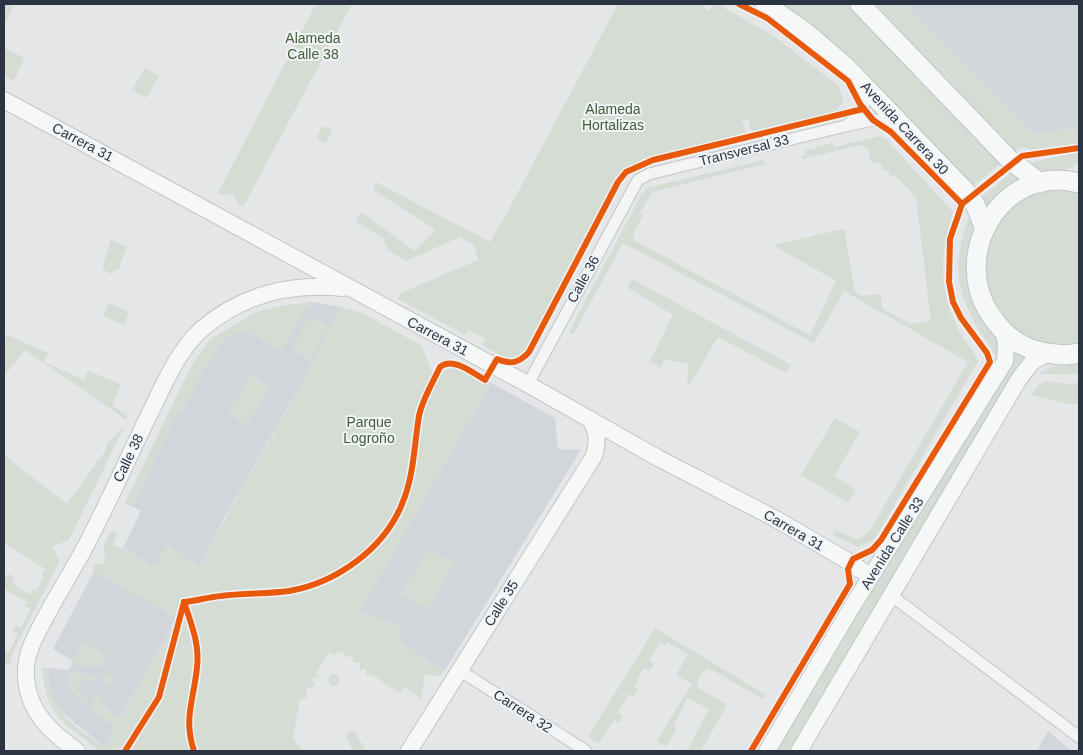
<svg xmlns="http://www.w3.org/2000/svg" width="1083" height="755" viewBox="0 0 1083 755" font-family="Helvetica,sans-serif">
	<rect width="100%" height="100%" fill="#e4e6e8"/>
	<g fill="#d2d6db">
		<polygon points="905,4 1079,4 1079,117 1076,128 1033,134"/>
		<polygon points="312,302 341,307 314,362 222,522 189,588 123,548 141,511 125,503 192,365 210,340 254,313 281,306"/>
		<polygon points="491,383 555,418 558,449 581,450 445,670 442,671 399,641 401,626 359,612"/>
		<polygon points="94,571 177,617 104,747 63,713 54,702 50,690 48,668 68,670 73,661 53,649"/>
		<polygon points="1048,731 1072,751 1037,751"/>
	</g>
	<g fill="#d5dcd4">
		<polygon points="4,4 14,4 4,26"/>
		<polygon points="316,4 352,4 243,207 238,204 234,194 222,195 218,193"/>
		<path d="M 618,4 L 706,4 L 703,8 L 708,11 L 713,4 L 717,4 L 771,34 L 839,86 L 843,100 L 837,111 L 832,113 L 752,132 L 748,119 L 742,120 L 746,134 L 643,159 L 623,170 L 524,351 C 512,367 496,352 482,345 L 485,339 L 469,330 L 465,335 L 398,299 L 401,293 L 478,260 L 474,245 L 460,237 L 406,261 L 388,250 L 383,238 L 356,222 L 361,212 L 415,251 L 436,230 L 373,190 L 376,182 L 490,242 L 507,213 Z"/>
		<polygon points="774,4 848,4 878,30 1002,162 971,188"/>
		<polygon points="875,4 905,4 1033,134 1076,128 1079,117 1079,144 1032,150 1023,147 1015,151"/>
		<polygon points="4,48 24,58 14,81 4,75"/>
		<polygon points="145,68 159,76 146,98 132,90"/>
		<polygon points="322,126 332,130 326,143 317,138"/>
		<path d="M 880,136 L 885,138 L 953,212 C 940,253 938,290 958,329 C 964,340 973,349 978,361 L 877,535 L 872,541 L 858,547 L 833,535 L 836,530 L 858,540 L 870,530 L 968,362 L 844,291 L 814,343 L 623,243 L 573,335 L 569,332 L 641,195 L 650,187 L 764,160 L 765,164 L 653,192 L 640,212 L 643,215 L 633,234 L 635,241 L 810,335 L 836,281 L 773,245 L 844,229 L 855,292 L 861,296 L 880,294 L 883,309 L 911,324 L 931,321 L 916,197 L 894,175 L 890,176 L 888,170 L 883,170 L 880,162 L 872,164 L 868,149 L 861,145 L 802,159 L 802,155 L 805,155 L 804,151 L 833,143 L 834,147 Z"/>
		<path d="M 1079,152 L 1079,162 C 1067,174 1047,172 1033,168 L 1033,162 Z"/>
		<polygon points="1015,170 1022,181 986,208 979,199"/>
		<path d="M 1045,188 L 1079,188 L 1079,347 C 1058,348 1035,347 1017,335 C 973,303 973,240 1011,205 C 1019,197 1035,193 1045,188 Z"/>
		<path d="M 970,215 C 976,232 969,240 968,257 C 966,289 978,318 1000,342 L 997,357 C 961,304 946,278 970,215 Z"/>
		<polygon points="111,240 127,247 118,270 115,269 112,274 102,269"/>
		<polygon points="632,279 791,365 786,373 718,337 689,386 687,385 688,364 664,359 661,368 650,361 673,315 628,288"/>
		<path d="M 312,302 L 312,307 L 306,308 L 281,351 C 270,345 255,332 242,332 C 218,332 192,395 181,414 L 177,413 L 133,506 L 125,503 L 192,365 L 210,340 L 254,313 L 281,306 Z"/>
		<polygon points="109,303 129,312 124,325 103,316"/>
		<path d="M 341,307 L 362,313 L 422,346 L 433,374 L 460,366 L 491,383 L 359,612 L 401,626 L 399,641 L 442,671 L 442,676 L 425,675 L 421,699 L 404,687 L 401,694 L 371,674 L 367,676 L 365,668 L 360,671 L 360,663 L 354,663 L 351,656 L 344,657 L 343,651 L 333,655 L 329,652 L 316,673 L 318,677 L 312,678 L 315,686 L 307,688 L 306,698 L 300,699 L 293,738 L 303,751 L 134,751 L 132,743 C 123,746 112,753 102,751 C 96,750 88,742 83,738 C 53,717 46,704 42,668 L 48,668 C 49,679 49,692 55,702 C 65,721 88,736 104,747 L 115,728 L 89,707 L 97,694 L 103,699 L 101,704 L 121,718 L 177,617 L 92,570 L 95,564 L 105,563 L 104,545 L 112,530 L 118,533 L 113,544 L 155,566 L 167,545 L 200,566 C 244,478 300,396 341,307 Z"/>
		<polygon points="310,316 329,326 310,361 292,350"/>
		<polygon points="7,335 48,353 44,362 84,380 88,371 121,384 112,406 127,415 127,420 25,350 4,376 4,342"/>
		<polygon points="1014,348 1032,356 1021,362 789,751 776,751"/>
		<polygon points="1079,363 1079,374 1038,374 1051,367"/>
		<polygon points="250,375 269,386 248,425 228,414"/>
		<polygon points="1045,381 1068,384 1079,383 1079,404 1068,404 1031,395 1039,384"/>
		<polygon points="835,418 860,432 834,476 856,490 848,503 801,475"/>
		<polygon points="125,425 69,540 52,547 60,561 12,653 11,665 4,662 4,650 9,653 18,634 13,631 16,625 21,627 31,609 25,606 27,602 4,589 4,577 9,574 15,579 12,583 30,595 33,590 36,592 44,577 41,575 45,569 4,543 4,455 67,504 106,450 106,445"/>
		<polygon points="430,549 454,564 427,610 401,594"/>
		<polygon points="655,628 766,695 763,699 708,668 705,671 703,670 697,680 699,682 697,687 727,705 701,751 687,751 709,709 688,698 673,726 677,729 665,747 657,740 692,684 676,675 688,654 667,642 665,645 660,642 649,660 654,664 649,671 644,668 634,686 638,690 634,697 629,694 618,712 623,716 619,723 614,720 599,743 588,737"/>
		<polygon points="82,643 108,656 101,668 71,664"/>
		<polygon points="68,672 97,675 96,681 87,679 81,681 76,689 86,697 83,703 68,688"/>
		<circle cx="334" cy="680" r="6"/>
		<polygon points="105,675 118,675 112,686 103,680"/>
		<polygon points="354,730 366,751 353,751 346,734"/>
	</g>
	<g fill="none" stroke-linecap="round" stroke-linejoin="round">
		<defs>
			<g id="street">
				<path d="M 847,125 C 862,114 868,104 862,86"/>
				<polyline points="528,384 638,180 649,174 845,126 873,120 899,121"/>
				<polyline points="892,596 1079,737"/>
				<polyline points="459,670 586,751"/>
			</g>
			<g id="secondary">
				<polyline points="4,100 531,386 658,458 776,519 846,560 870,576"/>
				<path d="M 77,751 C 51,732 28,712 26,677 C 25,665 28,654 32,644 C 47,611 66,582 83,551 C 107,506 127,460 149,415 C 164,385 177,351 202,329 C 242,294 292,283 343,288"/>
				<path d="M 409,751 L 594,456 C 598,441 598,433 590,419"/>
				<polyline points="767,751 850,610 1005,361 1006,343 1003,332"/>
				<polyline points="799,751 1019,379 1032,362 1048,353"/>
			</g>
			<g id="primary">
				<polyline points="765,4 805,32 847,68 968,194 975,204 984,227"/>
				<polyline points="860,4 1009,159 1040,183"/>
				<path d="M 1079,183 C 1000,162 946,260 995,321 C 1005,335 1018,345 1034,350 C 1049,354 1064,357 1079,353"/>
			</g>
		</defs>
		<use href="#street" stroke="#c2c4c6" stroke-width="13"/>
		<use href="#secondary" stroke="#c2c4c6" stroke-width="18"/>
		<use href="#primary" stroke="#c0c3c6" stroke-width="21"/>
		<use href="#street" stroke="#f2f4f5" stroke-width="11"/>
		<use href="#secondary" stroke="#f6f7f7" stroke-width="16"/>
		<use href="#primary" stroke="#f6f7f7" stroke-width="19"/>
		<defs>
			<g id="cycleway">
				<polyline points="739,4 767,18 848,81 860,104 873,120 891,132 962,204"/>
				<path d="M 184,602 C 196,601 209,597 221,596 C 244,593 267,594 289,591 C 336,583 384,549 402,504 C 414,476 414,446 419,416 C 422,400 433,382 440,367 C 452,356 473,373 485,380 L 497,359 C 511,365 519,363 529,352 L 618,182 L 626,172 L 653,160 L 863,109"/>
				<path d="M 184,602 C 191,623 200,645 197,667 C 194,700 183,718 194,751"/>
				<polyline points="125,751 159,697 184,602"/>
				<polyline points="751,751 850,584 848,569 853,559 872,550 881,540 990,362 987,353 961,318 953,302 949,282 950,239 962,204 1022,156 1079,148"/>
			</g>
		</defs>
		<use href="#cycleway" stroke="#f1f4f7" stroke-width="9"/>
		<use href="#cycleway" stroke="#e8590c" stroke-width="6"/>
	</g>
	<g text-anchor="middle" stroke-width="4" stroke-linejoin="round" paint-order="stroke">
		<g font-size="14" fill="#415e37" stroke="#f1f4f7">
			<text x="313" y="43">Alameda<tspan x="313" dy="16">Calle 38</tspan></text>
			<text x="613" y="114">Alameda<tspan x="613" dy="16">Hortalizas</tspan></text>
			<text x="369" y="427">Parque<tspan x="369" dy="16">Logroño</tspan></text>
		</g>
		<g font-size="14" fill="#2a3442" stroke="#f1f4f7">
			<text transform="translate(905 128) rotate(47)" y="5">Avenida Carrera 30</text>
			<text transform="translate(83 142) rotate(28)" y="5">Carrera 31</text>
			<text transform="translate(744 150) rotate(-14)" y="5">Transversal 33</text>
			<text transform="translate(583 279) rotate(-61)" y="5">Calle 36</text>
			<text transform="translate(438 336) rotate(28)" y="5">Carrera 31</text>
			<text transform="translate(128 458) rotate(-64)" y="5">Calle 38</text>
			<text transform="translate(794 530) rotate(30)" y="5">Carrera 31</text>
			<text transform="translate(892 543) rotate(-58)" y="5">Avenida Calle 33</text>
			<text transform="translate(501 603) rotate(-58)" y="5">Calle 35</text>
			<text transform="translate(523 711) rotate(33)" y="5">Carrera 32</text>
		</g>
	</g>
	<rect width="1083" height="755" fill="none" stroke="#2a3442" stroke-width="10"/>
</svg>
